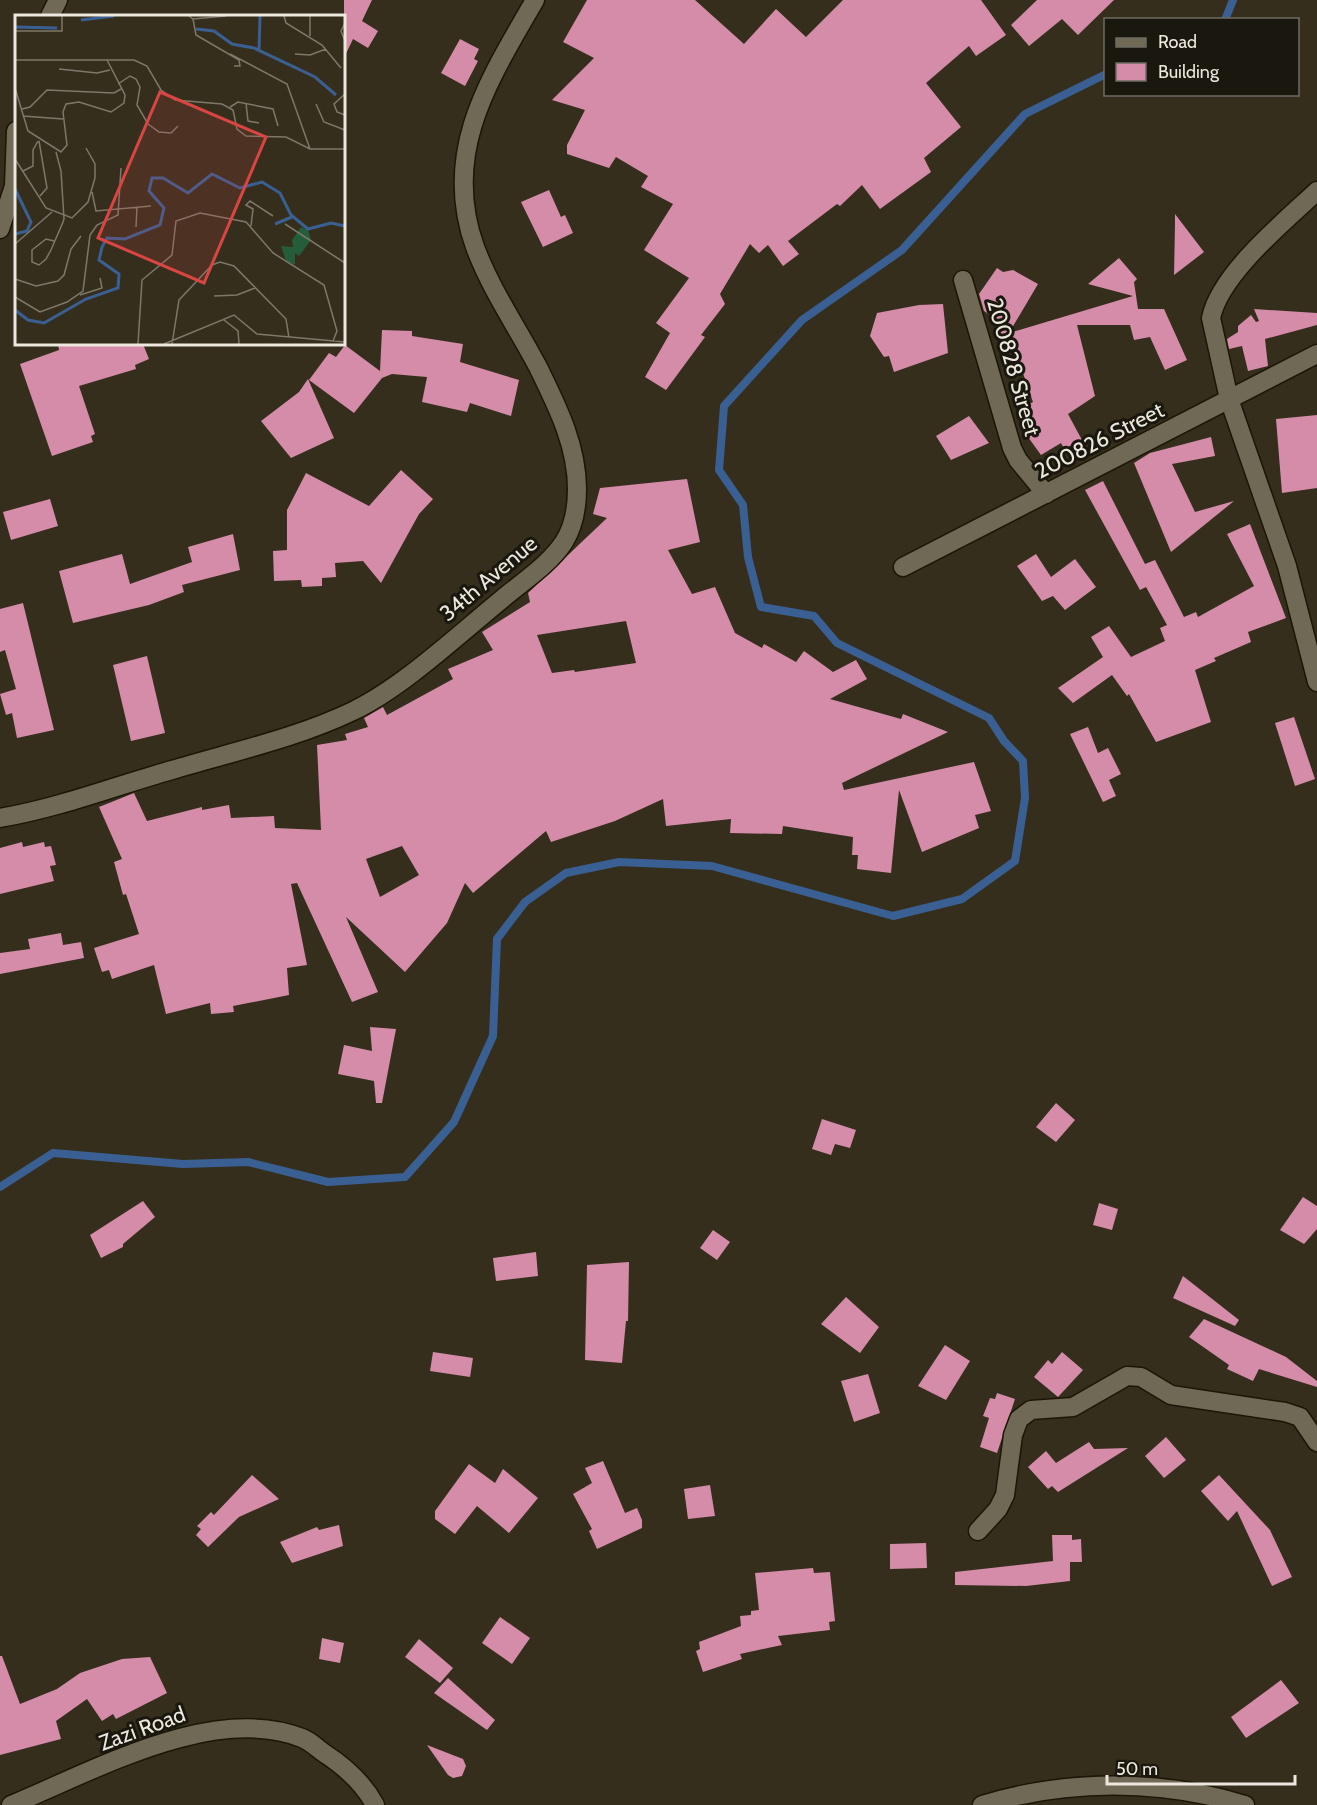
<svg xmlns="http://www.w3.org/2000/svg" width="1317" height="1805" viewBox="0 0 1317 1805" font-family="Cabin,sans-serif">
	<rect width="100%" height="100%" fill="#352e1d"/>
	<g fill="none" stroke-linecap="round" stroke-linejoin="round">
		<g stroke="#3a6093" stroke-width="8">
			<polyline points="1225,20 1233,0"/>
			<polyline points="0,1187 53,1153 183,1164 248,1162 328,1182 405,1177 454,1122 493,1036 497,939 525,902 566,873 619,862 712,866 893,916 962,899 1015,861 1025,798 1023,761 1004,741 989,718 837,643 814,616 761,607 748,557 743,505 719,470 724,406 802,320 902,250 1025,114 1106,74"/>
		</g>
	</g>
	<g fill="#d48ca8" fill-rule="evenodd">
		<polygon points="344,0 372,0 362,21 378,31 368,48 353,39 344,58"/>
		<polygon points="587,0 695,0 744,44 776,9 806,37 843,0 981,0 1006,35 976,56 969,46 926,83 961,127 924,158 931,172 880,209 862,185 840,206 837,204 788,241 799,254 783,266 768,245 759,253 750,244 720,294 725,304 701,335 705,337 666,390 645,377 670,333 656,323 689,278 644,250 673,204 641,187 648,176 616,157 609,168 567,154 567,145 585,110 552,100 594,58 563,42"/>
		<polygon points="1037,0 1114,0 1078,35 1062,19 1029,46 1011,25"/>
		<polygon points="460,39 479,49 474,59 478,61 465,86 441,73"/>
		<polygon points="549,190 561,217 565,215 573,233 543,247 521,202"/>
		<polygon points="1175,214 1204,252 1174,275 1175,225"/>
		<polygon points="1119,258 1137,279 1134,282 1138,309 1164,309 1187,360 1165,370 1150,337 1134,340 1130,325 1077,325 1095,396 1068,414 1082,440 1064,449 1061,443 1041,455 1028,437 1034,432 1022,408 1033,402 1009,333 1001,347 992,316 984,311 979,294 997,268 1003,272 1013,270 1038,284 1009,333 1133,296 1088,284"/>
		<polygon points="943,304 948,353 894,372 889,356 884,357 870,336 877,313 919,305"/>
		<polygon points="1254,309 1317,313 1317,325 1265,339 1268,366 1248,371 1242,346 1229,349 1227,339 1238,332 1238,326 1251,315 1256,322 1259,321"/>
		<polygon points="382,330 412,331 412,336 463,344 460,362 519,380 511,416 470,403 467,412 422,402 427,377 392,374 382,378 354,413 309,380 329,353 336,357 345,345 380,371"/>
		<polygon points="58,344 143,344 149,359 135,365 136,369 79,386 95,434 91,436 93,442 52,456 20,364 59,350"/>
		<polygon points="308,379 334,438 291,458 261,421 299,392"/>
		<polygon points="1317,415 1317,488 1282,493 1276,419"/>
		<polygon points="969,416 989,443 951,460 936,436"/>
		<polygon points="1211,437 1215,456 1172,464 1195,512 1234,501 1171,552 1134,463 1150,453"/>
		<polygon points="401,470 433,499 419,514 381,583 363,561 335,563 336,577 322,578 322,586 302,587 301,580 274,581 273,551 287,550 287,510 306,473 369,506"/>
		<path d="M 687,479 L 700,542 L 668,550 L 692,594 L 715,587 L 735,633 L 762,648 L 764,644 L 796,662 L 804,651 L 833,672 L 856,660 L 867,679 L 830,699 L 901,719 L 903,714 L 948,732 L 842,783 L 844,790 L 974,762 L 991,811 L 975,815 L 979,828 L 922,852 L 899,790 L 891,873 L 857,869 L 858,855 L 852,855 L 853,837 L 783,826 L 782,834 L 730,833 L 731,819 L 666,826 L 663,799 L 615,821 L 551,842 L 546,831 L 473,893 L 465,883 L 447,923 L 405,972 L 346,917 L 378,992 L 352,1002 L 297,883 L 291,884 L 307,965 L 287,968 L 289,995 L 233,1006 L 234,1012 L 211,1014 L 210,1003 L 166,1014 L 154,965 L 112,979 L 109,970 L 102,972 L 94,948 L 139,934 L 126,894 L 123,895 L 114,862 L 122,859 L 99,807 L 134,793 L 147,821 L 202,807 L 202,810 L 229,805 L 231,818 L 274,816 L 275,828 L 321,830 L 317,745 L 347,740 L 345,734 L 368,727 L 364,718 L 383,707 L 387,715 L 453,679 L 448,669 L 493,650 L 482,632 L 530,602 L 528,593 L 607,518 L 593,514 L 600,488 ZM 626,621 L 636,663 L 575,672 L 574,670 L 552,673 L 537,635 ZM 402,846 L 419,875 L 380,897 L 366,859 Z"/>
		<polygon points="1103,481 1145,564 1155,560 1184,617 1196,612 1198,617 1254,586 1227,534 1250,524 1286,618 1248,632 1251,642 1214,658 1216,661 1195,670 1211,722 1156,742 1129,694 1127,696 1112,675 1073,703 1058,688 1103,657 1091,637 1109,626 1131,657 1165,641 1160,628 1167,625 1146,587 1140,590 1085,490"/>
		<polygon points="50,499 58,526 11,540 3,512"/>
		<polygon points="233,534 240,570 182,585 184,592 149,605 73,623 59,571 122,554 130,584 192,562 188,547"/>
		<polygon points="1036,554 1051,577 1075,559 1096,587 1065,610 1053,596 1042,601 1017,566"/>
		<polygon points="23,603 54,730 17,738 12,713 6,715 0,694 16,689 5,650 0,652 0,609"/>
		<polygon points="147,656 165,733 131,741 113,665"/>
		<polygon points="1294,717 1315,779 1295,786 1275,723"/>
		<polygon points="1088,727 1098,753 1108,748 1121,774 1109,780 1116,796 1103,802 1070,734"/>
		<polygon points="22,842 23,847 44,842 45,847 51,846 56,865 50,866 54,881 0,894 0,848"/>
		<polygon points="61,933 63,945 81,942 84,958 0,974 0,953 30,949 28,939"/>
		<polygon points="370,1027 396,1029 382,1103 376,1103 374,1081 338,1074 344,1045 372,1051"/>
		<polygon points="1056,1103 1075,1120 1056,1142 1036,1127"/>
		<polygon points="822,1119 856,1130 850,1148 835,1144 831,1155 812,1149"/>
		<polygon points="1303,1197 1317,1206 1317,1229 1304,1244 1280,1230"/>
		<polygon points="143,1201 155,1217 123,1244 123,1247 101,1258 90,1235"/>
		<polygon points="1099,1203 1118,1209 1112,1230 1093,1225"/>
		<polygon points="713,1230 730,1242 717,1260 700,1248"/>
		<polygon points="536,1252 538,1276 496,1281 493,1258"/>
		<polygon points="629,1262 628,1321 626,1321 622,1363 585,1360 587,1265"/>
		<polygon points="1183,1276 1239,1320 1235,1326 1173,1298"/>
		<polygon points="846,1297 879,1327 860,1353 821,1324"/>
		<polygon points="1204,1319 1286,1357 1317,1381 1317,1387 1259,1369 1253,1381 1227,1369 1229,1365 1189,1337"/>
		<polygon points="945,1345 970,1361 946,1400 918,1386"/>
		<polygon points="433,1352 473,1358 470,1377 430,1371"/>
		<polygon points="1062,1352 1083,1370 1058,1397 1034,1377 1048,1360 1052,1364"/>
		<polygon points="868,1374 880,1413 854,1422 841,1381"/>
		<polygon points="997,1393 1015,1399 997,1453 980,1447 989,1418 983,1416 990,1398 995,1399"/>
		<polygon points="1166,1437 1186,1460 1164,1478 1145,1456"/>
		<polygon points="1089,1442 1094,1449 1128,1448 1058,1492 1052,1486 1048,1489 1028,1467 1046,1451 1056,1463"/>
		<polygon points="603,1461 625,1513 637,1508 642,1520 642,1528 597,1549 589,1531 592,1529 573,1494 592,1483 585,1468"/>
		<polygon points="469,1464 495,1483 503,1469 538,1498 509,1533 477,1506 455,1534 435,1519 435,1511"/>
		<polygon points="252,1475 279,1499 239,1517 208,1547 196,1535 201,1529 197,1526 211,1512 214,1515"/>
		<polygon points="1219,1475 1270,1530 1292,1577 1272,1586 1237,1511 1228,1521 1201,1491"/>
		<polygon points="710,1485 715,1516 688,1519 684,1489"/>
		<polygon points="339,1525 343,1546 292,1563 280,1542 317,1527 319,1530"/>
		<polygon points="1052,1535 1072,1535 1072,1540 1081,1539 1082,1562 1070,1562 1070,1581 1026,1586 955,1585 955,1572 1053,1561"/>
		<polygon points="926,1543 927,1568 890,1569 890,1544"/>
		<polygon points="813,1568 814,1573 830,1572 835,1621 829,1622 830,1630 778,1636 782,1645 740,1654 742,1659 703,1672 696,1651 700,1649 699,1642 741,1626 740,1616 751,1615 751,1611 759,1610 755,1573"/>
		<polygon points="500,1617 530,1638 512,1664 482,1643"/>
		<polygon points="322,1638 344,1643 340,1663 319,1659"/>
		<polygon points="419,1639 453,1668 440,1683 405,1657"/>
		<polygon points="0,1656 2,1656 20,1704 57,1689 80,1673 122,1659 150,1657 167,1693 116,1719 113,1714 102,1721 87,1699 56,1721 61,1739 0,1755"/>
		<polygon points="448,1678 495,1720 487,1730 434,1693"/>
		<polygon points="1281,1680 1299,1703 1246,1738 1231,1717"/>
		<polygon points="427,1745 463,1759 466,1766 462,1776 453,1778 448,1775"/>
	</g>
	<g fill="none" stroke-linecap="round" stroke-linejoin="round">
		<defs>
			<g id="minor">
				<polyline points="50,16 58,0"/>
				<path d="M 1317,191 C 1284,222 1220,274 1211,318 L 1229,399 L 1287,566 L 1317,682"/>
				<polyline points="0,229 14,186 16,131"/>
				<polyline points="963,280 1012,448 1018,460 1046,494"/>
				<polyline points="903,567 1317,354"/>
				<path d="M 0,818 C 62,807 112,787 172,770 C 232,752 297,738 353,711 C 403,687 458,635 501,600 C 522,582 549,565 564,542 C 574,526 577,508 577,489 C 577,445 557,406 538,367 C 517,327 491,290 475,247 C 441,152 489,80 535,0"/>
				<polyline points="978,1531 998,1509 1005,1495 1013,1435 1019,1419 1031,1410 1073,1407 1127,1376 1141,1377 1171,1395 1285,1412 1300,1417 1317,1442"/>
				<path d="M 11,1805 C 94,1771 213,1703 302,1738 C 310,1741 317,1748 324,1753 C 344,1766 364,1784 375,1805"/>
				<path d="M 982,1805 C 1067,1779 1160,1779 1245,1805"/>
			</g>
		</defs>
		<use href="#minor" stroke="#1c1606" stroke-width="21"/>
		<use href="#minor" stroke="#706955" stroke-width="18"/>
	</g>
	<g text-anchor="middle" stroke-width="6" stroke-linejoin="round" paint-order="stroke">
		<g font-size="22" fill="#ece8dd" stroke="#1a170f">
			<text transform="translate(1014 367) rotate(74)" y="8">200828 Street</text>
			<text transform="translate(1099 440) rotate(-27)" y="8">200826 Street</text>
			<text transform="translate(488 578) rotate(-40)" y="8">34th Avenue</text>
			<text transform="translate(142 1728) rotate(-20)" y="8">Zazi Road</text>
		</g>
	</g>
	<g transform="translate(15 15)">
		<rect width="330" height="330" fill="#352e1d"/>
		<path d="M 286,212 L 293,215 L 296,225 L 284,241 L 280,238 L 280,250 L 271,246 L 266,231 L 278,232 L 277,225 Z" fill="#255c39"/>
		<path fill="none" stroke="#3a6093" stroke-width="3" d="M 66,5 L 99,1M 0,12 L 42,13M 181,14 L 199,16 L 217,29 L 239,33 L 300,62 L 321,80M 244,35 L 245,1M 0,174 L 16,207 L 12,216 L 0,219M 260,209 L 277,202M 0,295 L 13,305 L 29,308 L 71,284 L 103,273 L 104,259 L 84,245 L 87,232 L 92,223 L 110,224 L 145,210 L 149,193 L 134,176 L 137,163 L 148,163 L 173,178 L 197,159 L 225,173 L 247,167 L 265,178 L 276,200 L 293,214 L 316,208 L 330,211"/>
		<path fill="none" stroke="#7e786a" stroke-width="1.5" d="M 174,1 L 178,4 L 211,1M 269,1 L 271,8 L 307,30 L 326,53M 178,4 L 181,20 L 224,45 L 225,51 L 219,51M 330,8 L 326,16 L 330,26M 0,16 L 47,16 L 47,1M 295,21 L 295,1M 215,39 L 272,69 L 295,134M 280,39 L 295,40 L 311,34M 0,45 L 119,45 L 132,51 L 146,75 L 160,85 L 207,89 L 218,95M 44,54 L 82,58 L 95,55M 103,69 L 115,61 L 121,64 L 125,72 L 122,90 L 133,109 L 144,117 L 156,118 L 163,111M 0,73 L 13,116 L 46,137 L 52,130 L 48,97 L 51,89 L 64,87 L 96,97 L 109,88 L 110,80 L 92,45M 330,79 L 319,89 L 322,97 L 330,100M 231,88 L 233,106 L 244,108M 301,89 L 309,107 L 330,115M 215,92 L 223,87 L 258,94 L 263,111M 7,94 L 15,92 L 32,75 L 99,78 L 106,74M 218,95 L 222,114 L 231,121 L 271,122 L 295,134 L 330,134M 8,101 L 48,104M 24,126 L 32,173 L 25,181M 0,144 L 31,193 L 57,203 L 73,187 L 80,163 L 80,149 L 71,133M 8,156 L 18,151 L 18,135 L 23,126M 77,177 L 81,196 L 136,191M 270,209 L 330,248M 236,211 L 238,194 L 231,190 L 235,186 L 258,201M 121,212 L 122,192M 39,226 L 31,224 L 17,235 L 17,247 L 24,250 L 31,244 L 36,235 L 48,207 L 49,204 L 46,156 L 41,137M 0,229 L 37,197M 0,264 L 21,271 L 43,266 L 49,260 L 56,234 L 66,221M 65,280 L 87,273 L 85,263M 199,281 L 222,280 L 240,273M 0,282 L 25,297 L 52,287 L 68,276 L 75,220 L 82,210 L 103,200 L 106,153M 209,305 L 223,316 L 224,329M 123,329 L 127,265 L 157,240 L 161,206 L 185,198 L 231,207 L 258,238 L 309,270 L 322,316 L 318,326M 149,329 L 219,300 L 242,319 L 330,327M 157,329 L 164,285 L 197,250 L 205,247 L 219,251 L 271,304 L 274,323"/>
		<path fill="#d94543" fill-opacity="0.15" stroke="#d94543" stroke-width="3" d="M 145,77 L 251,122 L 189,268 L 83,223 Z"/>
		<rect width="330" height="330" fill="none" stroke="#ece8dd" stroke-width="3"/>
	</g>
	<rect x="1104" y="18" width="195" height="78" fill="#1a170f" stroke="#6e6b61" stroke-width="1.5"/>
	<rect x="1116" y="38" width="30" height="9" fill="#706955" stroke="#6e6b61" stroke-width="1.5"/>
	<text x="1158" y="48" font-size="18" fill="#ece8dd">Road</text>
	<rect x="1116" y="63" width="30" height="18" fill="#d48ca8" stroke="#6e6b61" stroke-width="1.5"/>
	<text x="1158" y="78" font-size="18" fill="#ece8dd">Building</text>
	<path d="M1107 1775v9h188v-9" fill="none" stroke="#ece8dd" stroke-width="3"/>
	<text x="1116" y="1775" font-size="18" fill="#ece8dd" stroke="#1a170f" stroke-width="4.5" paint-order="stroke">50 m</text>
</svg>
